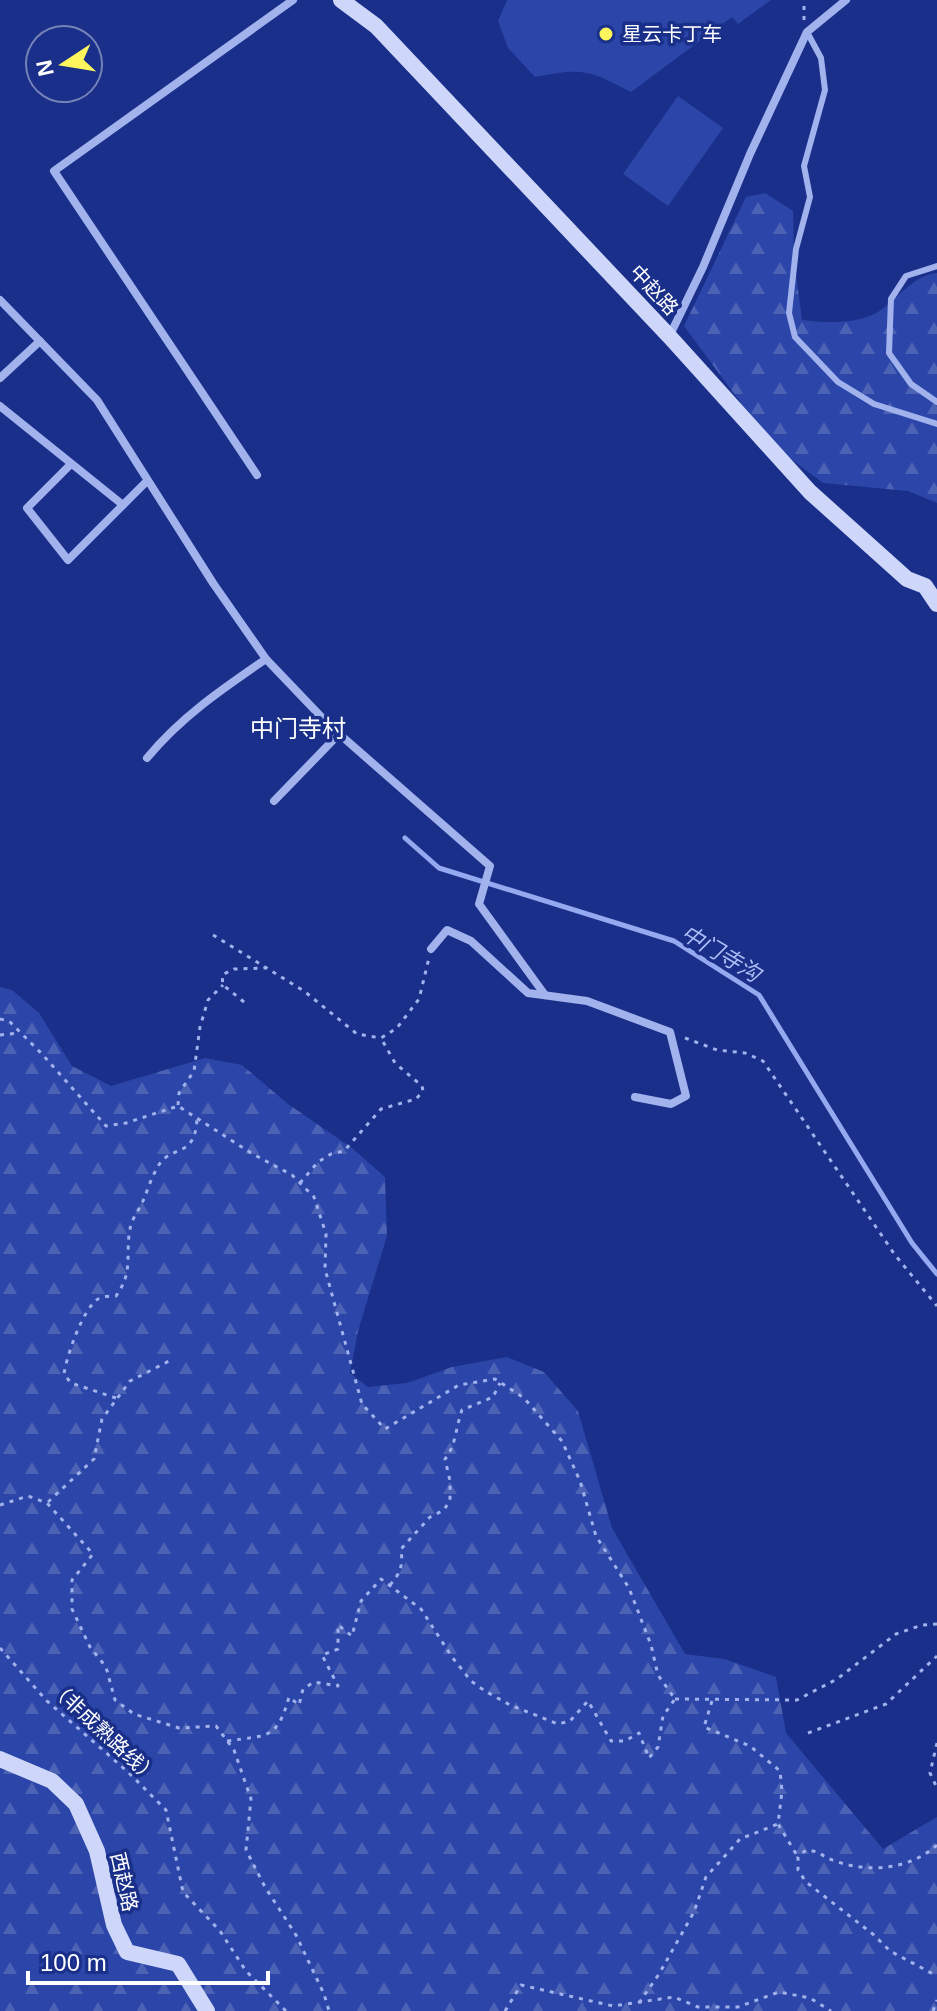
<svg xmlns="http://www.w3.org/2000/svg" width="937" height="2011" viewBox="0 0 937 2011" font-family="Arial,'Noto Sans SC',sans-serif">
	<defs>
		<pattern id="forest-firs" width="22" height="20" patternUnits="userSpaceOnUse" patternTransform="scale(2)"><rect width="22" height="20" fill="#2b46a8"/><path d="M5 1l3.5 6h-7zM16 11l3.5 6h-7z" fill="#4b62b5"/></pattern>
	</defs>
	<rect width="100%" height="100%" fill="#192f89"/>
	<g fill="#2b46a8">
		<path d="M 507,0 L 771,0 L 738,24 L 732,17 L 631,92 C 587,69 583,68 535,77 L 508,48 L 498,21 Z"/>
		<polygon points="678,96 723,128 668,206 623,174"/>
	</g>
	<g fill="url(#forest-firs)">
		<path d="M 765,193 L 793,211 L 794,259 L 802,320 C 825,323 860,325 881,310 C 899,297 914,275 937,273 L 937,503 L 908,491 L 823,483 L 772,445 L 684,326 L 746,197 Z"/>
		<polygon points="0,987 12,990 39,1013 72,1066 111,1086 205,1058 242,1065 288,1104 352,1148 385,1177 387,1236 358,1331 350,1373 368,1387 407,1383 452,1367 507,1357 544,1372 578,1411 612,1528 685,1654 724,1659 776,1677 786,1733 883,1849 937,1817 937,2011 0,2011"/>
	</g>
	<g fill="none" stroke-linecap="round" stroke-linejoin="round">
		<polyline stroke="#94a9f0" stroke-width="5" points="405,838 439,868 674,941 759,995 912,1243 937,1274"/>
		<g stroke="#a1b2ed" stroke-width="3" stroke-dasharray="4 6" stroke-linecap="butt">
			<polyline points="804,20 804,0"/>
			<polyline points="213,935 304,991 357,1034 381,1038 397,1028 419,999 429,958"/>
			<polyline points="244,1002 223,985 222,975 234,969 266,968"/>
			<polyline points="0,1019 9,1021 41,1053 106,1126 126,1123 178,1106 251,1153 292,1175 314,1197 326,1234 325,1269 362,1404 385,1429 459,1385 495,1379 524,1398 562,1441 580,1481 596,1536 629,1588 651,1645 658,1675 675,1699"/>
			<polyline points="0,1035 18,1033"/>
			<polyline points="685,1038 717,1050 745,1053 763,1061 895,1255 937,1306"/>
			<polyline points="178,1105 179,1093 194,1071 200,1027 208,1000 223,985"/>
			<polyline points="300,1183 318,1162 331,1154 344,1151 381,1109 416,1099 423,1091 422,1086 395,1063 381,1038"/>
			<path d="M 116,1398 L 71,1383 L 64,1374 C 66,1358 83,1308 98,1299 C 102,1296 111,1296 116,1296 C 134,1271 125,1255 130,1229 C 131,1220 139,1210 143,1201 C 147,1192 150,1181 155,1172 C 169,1140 195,1163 197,1118"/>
			<polyline points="48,1502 94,1459 102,1419 130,1381 173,1359"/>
			<polyline points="0,1505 28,1496 47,1503 93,1554 72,1580 72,1609 90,1647 106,1667 115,1700 134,1714 179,1728 216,1726 234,1750 251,1799 246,1850 265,1887 296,1935 324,1994 329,2011"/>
			<path d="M 390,1585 C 401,1572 403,1566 401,1549 L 430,1517 L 444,1510 L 450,1500 L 450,1481 L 445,1459 C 456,1446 456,1426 462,1410 L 493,1397 L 500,1383"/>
			<polyline points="0,1648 47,1701 128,1772 166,1810 183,1892 220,1931 246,1971 286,2011"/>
			<polyline points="675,1699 797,1700 837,1679 896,1634 922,1625 937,1624"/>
			<polyline points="712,1701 704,1727 750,1746 780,1771 782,1791 778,1824 798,1857"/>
			<polyline points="808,1733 886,1704 937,1656"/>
			<path d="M 227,1741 C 268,1735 277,1740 289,1697 L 299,1705 L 303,1689 L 314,1682 L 338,1686 L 322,1655 L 338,1649 L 338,1625 L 352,1636 L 361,1601 L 381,1579 L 421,1609 L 452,1657 L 471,1681 L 485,1691 L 510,1705 L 558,1724 L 570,1721 L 588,1701 L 611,1741 L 625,1741 L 639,1733 L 649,1758 L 658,1747 L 663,1716 L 675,1699"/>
			<polyline points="937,1743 930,1773 937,1788"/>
			<path d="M 937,1845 C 909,1870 869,1873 835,1861 C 822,1857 821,1851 806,1850 L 798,1857 L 798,1870 L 806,1882 L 874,1935 L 890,1951 L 937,1976"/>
			<polyline points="639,2003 659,1974 694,1912 706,1877 740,1839 778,1824"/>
			<polyline points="505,2011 521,1985 613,2006 674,1997 698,2007 738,2007 779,1992 810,1998 831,2011"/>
			<polyline points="933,2011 937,2000"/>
		</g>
		<g stroke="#a1b2ed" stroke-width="6">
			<polyline points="807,32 821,58 825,90 804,166 810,197 796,249 789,313 795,337 838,382 874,404 937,424"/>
			<polyline points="937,266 906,276 891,299 889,353 911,384 937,402"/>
		</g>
		<g stroke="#a1b2ed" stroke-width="8">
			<polyline points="0,300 97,400 213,583 266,659 329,725 490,866 479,904 545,995"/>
			<polyline points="670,335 703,267 750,154 807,32 846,0"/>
			<polyline points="0,378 40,341"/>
			<polyline points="0,406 123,505"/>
			<polyline points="71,464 27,508 68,560 147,481"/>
			<polyline points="257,475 54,171 293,0"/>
			<path d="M 147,758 C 181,717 222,689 266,659"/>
			<polyline points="274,801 339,734"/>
			<polyline points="431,949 447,930 471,941 528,993 587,1001 670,1032 686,1096 671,1104 635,1097"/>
		</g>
		<g stroke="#ced7fa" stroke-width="16">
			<polyline points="341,0 376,26 669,336 810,492 907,579 925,586 937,604"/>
			<polyline points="0,1759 52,1781 76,1804 97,1851 114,1925 127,1952 178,1964 207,2011"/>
		</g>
	</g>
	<circle fill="#fff65e" stroke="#192f89" stroke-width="3" cx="606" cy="34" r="8"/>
	<g text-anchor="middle" stroke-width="7" stroke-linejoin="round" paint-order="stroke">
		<g font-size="20" fill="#fff" stroke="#192f89" text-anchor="start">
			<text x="622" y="41">星云卡丁车</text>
		</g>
		<g font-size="20" fill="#fff" stroke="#192f89">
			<text transform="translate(654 290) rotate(47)" y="7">中赵路</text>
			<text transform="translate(104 1732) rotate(43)" y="7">（非成熟路线）</text>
			<text transform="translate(124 1882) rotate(77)" y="7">西赵路</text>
		</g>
		<g font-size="22" font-style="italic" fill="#adbdf5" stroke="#192f89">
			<text transform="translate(721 953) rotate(31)" y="8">中门寺沟</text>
		</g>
		<g font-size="24" fill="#fff" stroke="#192f89">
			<text x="298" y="737">中门寺村</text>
		</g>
	</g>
	<g transform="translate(64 64) rotate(258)"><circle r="38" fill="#192f89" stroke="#7582b8" stroke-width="2"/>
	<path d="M0-6L14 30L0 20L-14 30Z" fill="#fff65e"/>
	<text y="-12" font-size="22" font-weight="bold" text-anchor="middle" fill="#ffffff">N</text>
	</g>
	<path d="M28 1971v12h240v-12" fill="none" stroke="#ffffff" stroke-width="4"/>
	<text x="40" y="1971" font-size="24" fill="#ffffff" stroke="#192f89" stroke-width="6" paint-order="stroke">100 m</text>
</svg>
